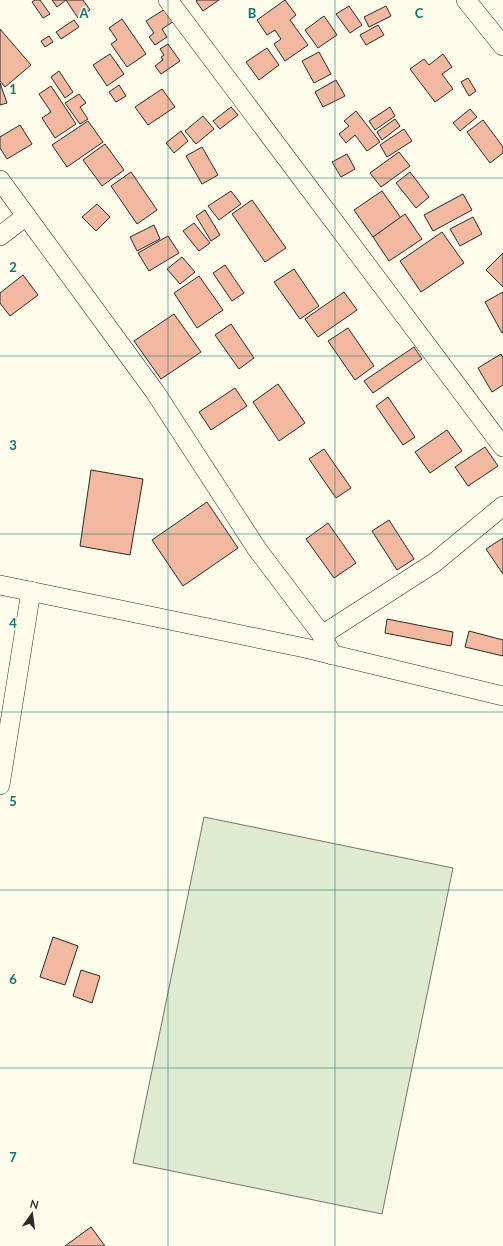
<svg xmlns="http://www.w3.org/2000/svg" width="503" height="1246" viewBox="0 0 503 1246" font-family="Lato,sans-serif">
	<rect width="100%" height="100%" fill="#fdfbea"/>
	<polygon fill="#deebd1" stroke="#74746e" points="204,817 453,868 382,1214 133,1163"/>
	<g fill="#f2b8a0" stroke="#2b2b2b">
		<polygon points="35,0 40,0 50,14 43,18 32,2"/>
		<polygon points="52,0 83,0 90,10 78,18 66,0 57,7"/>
		<polygon points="197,0 219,0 203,11 196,1"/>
		<polygon points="285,0 296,15 290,20 308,45 285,61 274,44 281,39 275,30 267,35 257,20"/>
		<polygon points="349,6 362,25 350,33 336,14"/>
		<polygon points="386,6 391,16 369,27 364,17"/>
		<polygon points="165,9 174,21 162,29 167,37 155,45 149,37 154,33 146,21"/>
		<polygon points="324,16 337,35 318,48 305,30"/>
		<polygon points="122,19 146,54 127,67 111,44 117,40 109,28"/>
		<polygon points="74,20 79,27 61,39 56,32"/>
		<polygon points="378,25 384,35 366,45 360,35"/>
		<polygon points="0,29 31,65 5,87 0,81"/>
		<polygon points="49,36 53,42 45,47 41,41"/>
		<polygon points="168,44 180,61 161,74 155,66 163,60 161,57 164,55 160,49"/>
		<polygon points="267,48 279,65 259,80 246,62"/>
		<polygon points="319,52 331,74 314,83 302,61"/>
		<polygon points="110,54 124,74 107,86 93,65"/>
		<polygon points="443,54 452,67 442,74 453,89 435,102 410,69 424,59 429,65"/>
		<polygon points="59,71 73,92 65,98 51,77"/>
		<polygon points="468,78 476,91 469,96 461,82"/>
		<polygon points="336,80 345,96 323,107 315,92"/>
		<polygon points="0,83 7,103 0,105"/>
		<polygon points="119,85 126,96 116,102 109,92"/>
		<polygon points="51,86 76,124 55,138 42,118 51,112 39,94"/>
		<polygon points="162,89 175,107 148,125 135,107"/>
		<polygon points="79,94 86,103 80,107 88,119 80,124 65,103"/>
		<polygon points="231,107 238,115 220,129 213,121"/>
		<polygon points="390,107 395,116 375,130 369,121"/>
		<polygon points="470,109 477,117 460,131 453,123"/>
		<polygon points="356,111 380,142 367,151 355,135 346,143 339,134 349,126 344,121"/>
		<polygon points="203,116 214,129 196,144 185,131"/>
		<polygon points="395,119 400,126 382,140 377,132"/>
		<polygon points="483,120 503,147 503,153 490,163 467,132"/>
		<polygon points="88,121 103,142 67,167 52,145"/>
		<polygon points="20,125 32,144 7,159 0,148 0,137"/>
		<polygon points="404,129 412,141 387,157 380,145"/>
		<polygon points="181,131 188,141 174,153 166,143"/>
		<polygon points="105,144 124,170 102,186 83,160"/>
		<polygon points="202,147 218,175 202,184 186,156"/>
		<polygon points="399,152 410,166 381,187 370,173"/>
		<polygon points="347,154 355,169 341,177 332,162"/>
		<polygon points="131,172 157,210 137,224 111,186"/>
		<polygon points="410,172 429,197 416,208 396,183"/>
		<polygon points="231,191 241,204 219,220 208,206"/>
		<polygon points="382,191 401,218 373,237 354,210"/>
		<polygon points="463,194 472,210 433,231 424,215"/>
		<polygon points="252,200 286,248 265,262 232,214"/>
		<polygon points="97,204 110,217 96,231 82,217"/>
		<polygon points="205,210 220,235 211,241 196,216"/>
		<polygon points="405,214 422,239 389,261 373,237"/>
		<polygon points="473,217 482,234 460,246 450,229"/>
		<polygon points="194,223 210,243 199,251 183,231"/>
		<polygon points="154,225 160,239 137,251 130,237"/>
		<polygon points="442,232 464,263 421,292 400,261"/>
		<polygon points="168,236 179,253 149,271 138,253"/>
		<polygon points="503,253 503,287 486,270"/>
		<polygon points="182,257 195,272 180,284 167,269"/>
		<polygon points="225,265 244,293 232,301 213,273"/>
		<polygon points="294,269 319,306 300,319 274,282"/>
		<polygon points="23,275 38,295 10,316 0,303 0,293"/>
		<polygon points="199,276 223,310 197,328 174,293"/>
		<polygon points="344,292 357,310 318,337 305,319"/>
		<polygon points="503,292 503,332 502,333 485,302"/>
		<polygon points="174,314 201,352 161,379 134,341"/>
		<polygon points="231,324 254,358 239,369 215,335"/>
		<polygon points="348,328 374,366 355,380 328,341"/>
		<polygon points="414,347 422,359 373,393 364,381"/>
		<polygon points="501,354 503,358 503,385 492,392 478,368"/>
		<polygon points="278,384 305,423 279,441 253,402"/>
		<polygon points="235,388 247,406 211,430 199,412"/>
		<polygon points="388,397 415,437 403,445 376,406"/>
		<polygon points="447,430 462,451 430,473 415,452"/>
		<polygon points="485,447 498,466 468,486 455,467"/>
		<polygon points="324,449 351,488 336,498 309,459"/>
		<polygon points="91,470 143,479 130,555 80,546"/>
		<polygon points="207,502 238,548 183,586 152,540"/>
		<polygon points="389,520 414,559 397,570 372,531"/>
		<polygon points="328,523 356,563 334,578 306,539"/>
		<polygon points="503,538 503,574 486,549"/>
		<polygon points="387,619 453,632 451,646 385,633"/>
		<polygon points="469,631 503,640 503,656 465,647"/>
		<polygon points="53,937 78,946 65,985 40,977"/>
		<polygon points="81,970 100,976 92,1003 73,996"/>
		<polygon points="91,1227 105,1246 65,1246"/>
	</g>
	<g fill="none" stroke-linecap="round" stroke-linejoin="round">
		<defs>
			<g id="street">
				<polyline points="168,0 503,447"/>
				<polyline points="466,0 503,46"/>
				<polyline points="0,180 155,392 257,549 322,635 332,655"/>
				<polyline points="0,236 26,216"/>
				<polyline points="0,585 305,648 503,696"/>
				<polyline points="322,635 434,563 503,506"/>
				<polyline points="0,785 31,591"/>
			</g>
		</defs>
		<use href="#street" stroke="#2b2b2b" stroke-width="20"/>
		<use href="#street" stroke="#fdfbea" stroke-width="19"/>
	</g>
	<path fill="none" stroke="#0f766e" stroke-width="1" stroke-opacity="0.55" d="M 168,0 L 168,1246M 335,0 L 335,1246M 0,178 L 503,178M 0,356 L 503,356M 0,534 L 503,534M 0,712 L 503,712M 0,890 L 503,890M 0,1068 L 503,1068"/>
	<g font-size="13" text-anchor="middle" font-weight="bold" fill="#0f766e" stroke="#fdfbea" stroke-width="3" stroke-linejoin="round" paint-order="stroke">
		<text x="84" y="18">A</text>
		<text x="252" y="18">B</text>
		<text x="419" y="18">C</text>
		<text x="13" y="94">1</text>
		<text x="13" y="272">2</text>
		<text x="13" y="450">3</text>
		<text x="13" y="628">4</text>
		<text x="13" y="806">5</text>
		<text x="13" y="984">6</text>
		<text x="13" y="1162">7</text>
	</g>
	<g transform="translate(32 1214) rotate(14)" stroke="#fdfbea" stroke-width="3" paint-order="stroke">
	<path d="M0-3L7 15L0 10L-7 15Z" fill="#2b2b2b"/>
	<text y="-6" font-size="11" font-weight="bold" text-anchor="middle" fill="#2b2b2b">N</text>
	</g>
</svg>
